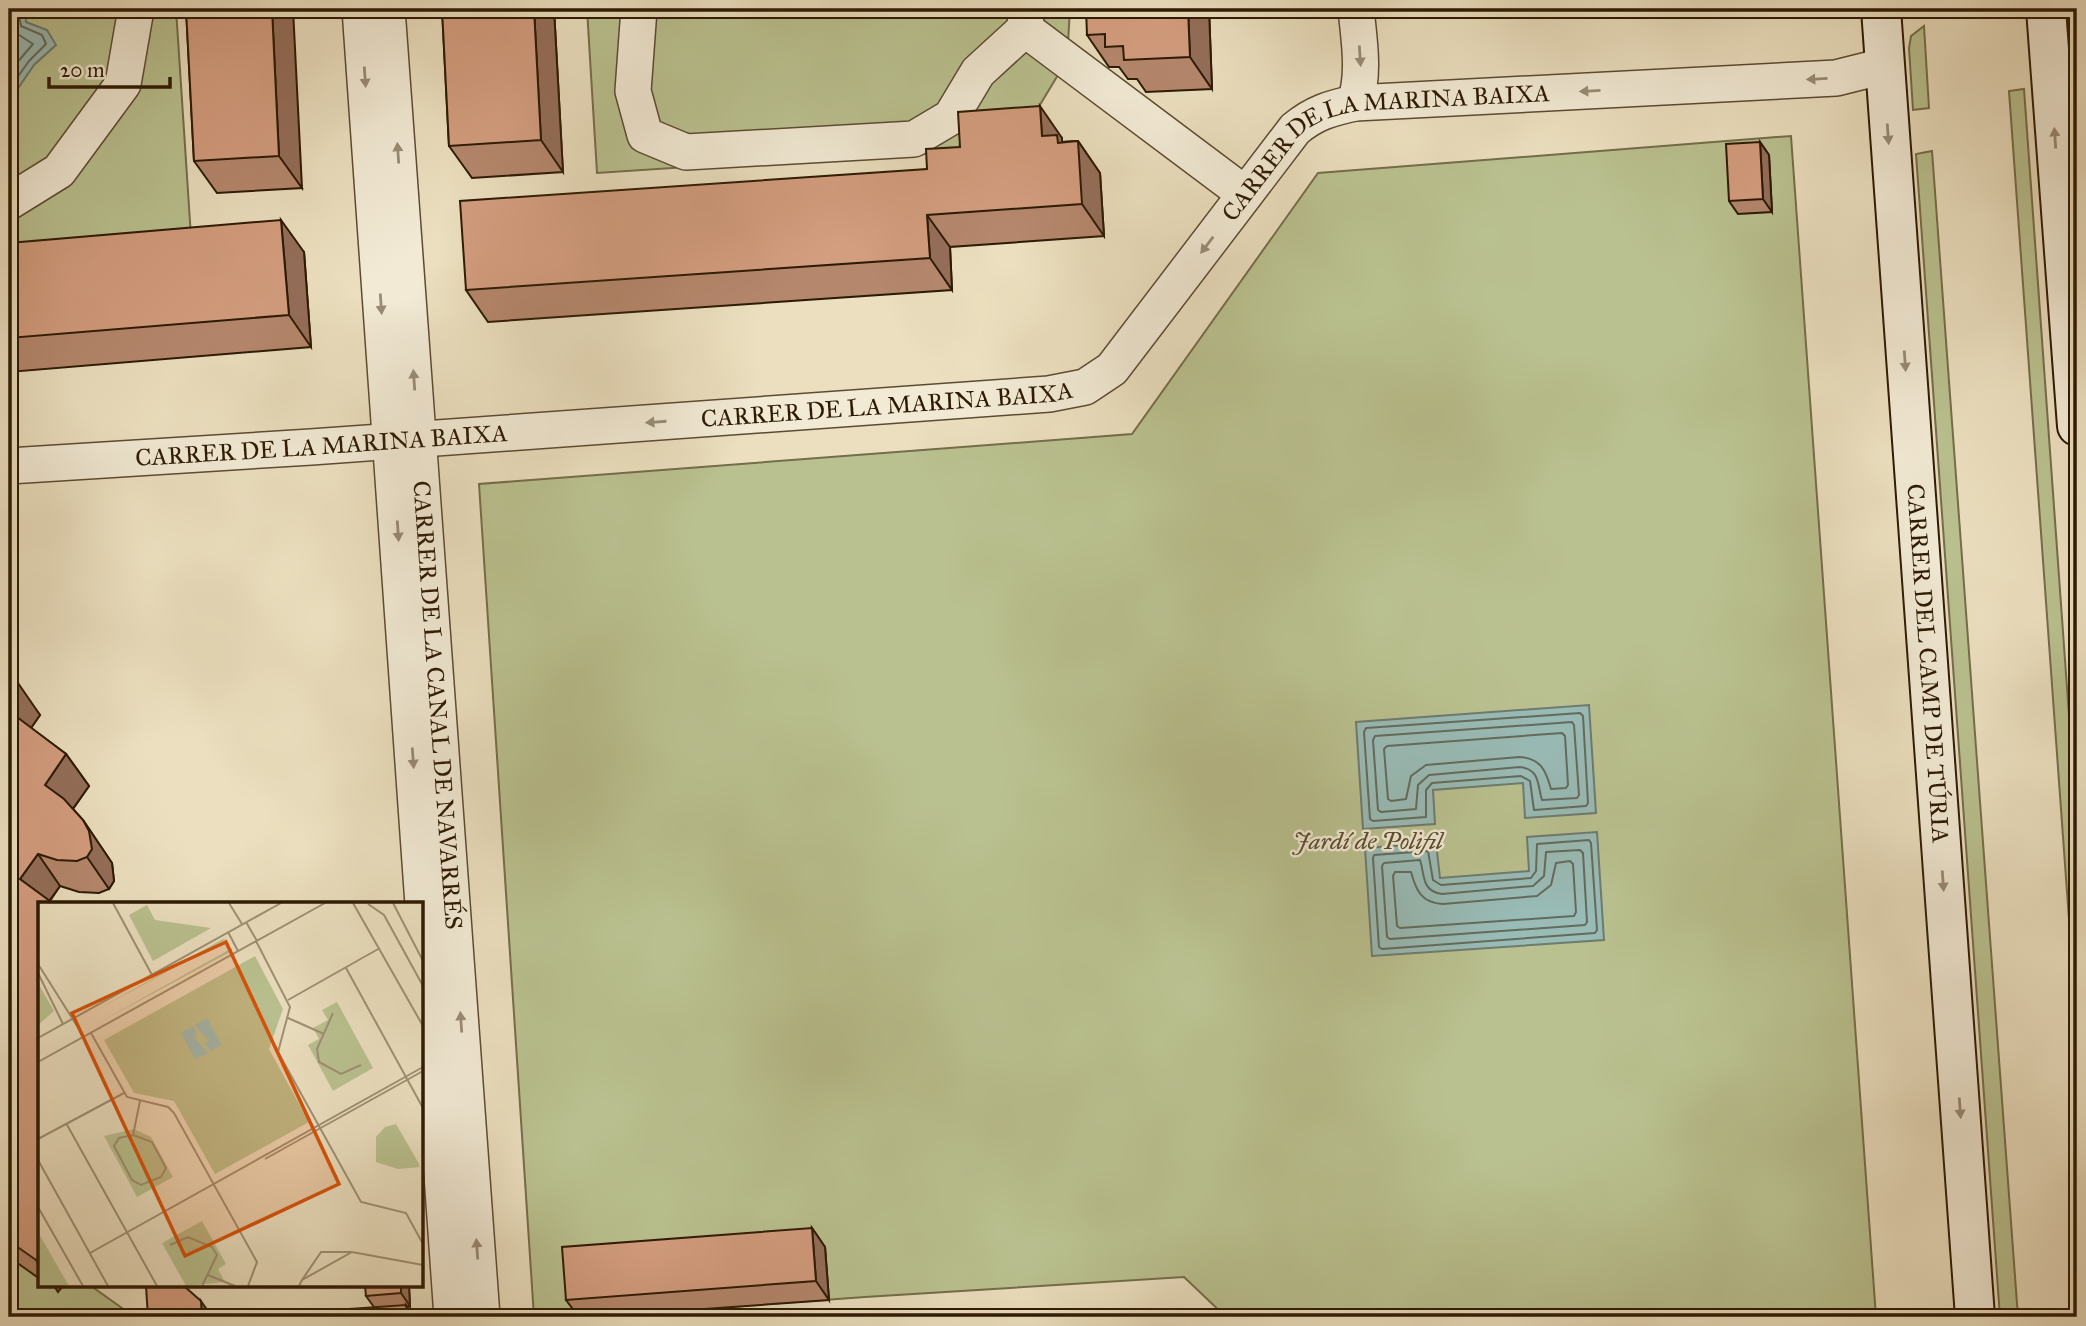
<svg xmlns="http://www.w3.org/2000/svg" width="2086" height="1326" viewBox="0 0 2086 1326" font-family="'IM FELL Great Primer',serif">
	<rect width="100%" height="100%" fill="#ebdfbf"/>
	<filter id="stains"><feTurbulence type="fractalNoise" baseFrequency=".00286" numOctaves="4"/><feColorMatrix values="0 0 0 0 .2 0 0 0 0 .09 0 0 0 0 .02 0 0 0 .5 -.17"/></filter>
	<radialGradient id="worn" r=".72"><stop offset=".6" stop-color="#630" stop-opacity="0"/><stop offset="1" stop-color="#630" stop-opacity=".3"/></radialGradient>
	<g fill="#bac190" stroke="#746e4a" stroke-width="2">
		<polygon points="9,9 176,9 191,237 9,250"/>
		<polygon points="587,9 1070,9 1067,60 1032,118 968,127 958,149 597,173"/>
		<polygon points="1924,26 1929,108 1913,110 1909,48 1911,36"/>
		<polygon points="2024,89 2077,827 2077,1030 2009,91"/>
		<polygon points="1791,136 1876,1317 1226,1317 1184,1277 865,1297 593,1317 534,1317 479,484 1132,434 1318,173"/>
		<polygon points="1932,151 2018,1317 2000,1317 1916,154"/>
		<polygon points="9,1256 40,1279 40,1286 91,1286 122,1308 124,1317 9,1317"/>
	</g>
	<g fill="#99bcb7" stroke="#6e7b6f" stroke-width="2">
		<polygon points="9,9 25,9 26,22 47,30 56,45 34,65 10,100"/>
		<polygon points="1589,705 1596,813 1525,818 1523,783 1433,790 1435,824 1363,829 1356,722"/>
		<polygon points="1597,832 1604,940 1372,956 1365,848 1436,843 1440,878 1529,871 1527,837"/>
	</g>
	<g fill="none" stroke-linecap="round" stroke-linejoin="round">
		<g stroke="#636b5d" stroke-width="2">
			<polyline points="9,72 33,44 13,31 9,9"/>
			<polyline points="9,89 29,61 46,44 42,35 21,26 18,9"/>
			<polygon points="1580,713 1583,716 1588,803 1586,806 1534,810 1530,781 1521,776 1432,783 1426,790 1426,817 1373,821 1370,819 1364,732 1366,728"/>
			<path d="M 1572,722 L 1574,725 L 1579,795 L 1577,798 L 1542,800 C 1537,785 1541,770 1520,767 L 1429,775 L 1418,785 L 1416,809 L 1381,812 L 1378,810 L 1373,740 L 1375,736 Z"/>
			<path d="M 1562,733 L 1565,736 L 1568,785 L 1566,788 L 1551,789 C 1546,771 1541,758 1519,757 L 1426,765 L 1411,776 L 1406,799 L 1391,801 L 1388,799 L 1384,749 L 1387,746 Z"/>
			<polygon points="1589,840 1591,843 1597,930 1595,933 1382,949 1379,947 1373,858 1374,855 1428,851 1433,880 1441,885 1531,878 1536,871 1537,844"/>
			<path d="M 1580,850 L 1583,853 L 1587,922 L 1585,925 L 1390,939 L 1387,937 L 1382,866 L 1384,863 L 1420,860 C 1425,875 1421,891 1442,894 L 1533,886 L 1544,876 L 1546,852 Z"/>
			<path d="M 1570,861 L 1573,864 L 1576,912 L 1574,916 L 1400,928 L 1397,926 L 1393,876 L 1395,872 L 1411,872 C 1416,890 1421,903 1443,904 L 1537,896 L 1551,885 L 1556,863 Z"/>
		</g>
		<defs>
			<g id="minor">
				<polyline points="360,9 452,1317"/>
				<path id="s1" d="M 387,9 L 482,1317"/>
				<polyline points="639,9 633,91 645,135 686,152 914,139 951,117 978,72 1025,29 1026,9"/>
				<polyline points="1025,29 1245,194"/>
				<path d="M 1355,103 C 1365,73 1359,40 1356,9"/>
				<polyline points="9,202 59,171 123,84 136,9"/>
				<path id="s2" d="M 9,466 L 311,447 L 1049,394 L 1085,387 L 1112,369 L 1295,129 C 1314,113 1331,108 1355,103 L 1836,78 L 1884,66"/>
			</g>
			<g id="secondary">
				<path id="s3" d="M 1881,9 L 1975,1317"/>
				<polyline points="2046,9 2077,426"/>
			</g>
		</defs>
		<use href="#minor" stroke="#5c4b32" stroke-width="38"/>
		<use href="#secondary" stroke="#2d1a03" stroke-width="42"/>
		<use href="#minor" stroke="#f2ead5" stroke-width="35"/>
		<use href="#secondary" stroke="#f2ead5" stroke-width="38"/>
	</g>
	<g fill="#b5876d" stroke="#2d1a03" stroke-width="2">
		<polygon points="186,9 302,188 217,193 194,161"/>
		<polygon points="442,9 554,9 563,172 472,178 449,146"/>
		<polygon points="1209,9 1212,89 1146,92 1137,79 1128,79 1119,67 1109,67 1087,35"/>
		<polygon points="1062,138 1062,142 1078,141 1100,173 1104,236 950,247 952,290 488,322 466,290 927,169"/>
		<polygon points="1760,142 1769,155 1772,212 1738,214 1729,201"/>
		<polygon points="9,243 304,252 311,347 9,372"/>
		<polygon points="9,676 40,715 31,728 66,754 89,786 73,809 83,820 112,863 114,881 109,889 99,893 79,892 60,886 50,901 40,904 40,1279 9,1257"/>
		<polygon points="812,1228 825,1247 829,1300 593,1317 579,1317 566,1300"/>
		<polygon points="409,1286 410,1306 407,1306 411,1311 374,1307 366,1296"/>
	</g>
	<g fill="#946e59" stroke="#2d1a03" stroke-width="2">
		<polygon points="272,9 293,9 302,188 279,156"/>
		<polygon points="534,9 554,9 563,172 541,140"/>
		<polygon points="1188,9 1209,9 1212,89 1190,57"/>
		<polygon points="1040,106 1062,138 1062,142 1078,141 1100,173 1104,236 1082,204 1042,136"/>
		<polygon points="1760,142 1769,155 1772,212 1763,199"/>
		<polygon points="927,215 950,247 952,290 930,258"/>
		<polygon points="281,220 304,252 311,347 289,315"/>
		<polygon points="18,683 40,715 24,738 9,717 9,695"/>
		<polygon points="66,754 89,786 67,817 45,785"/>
		<polygon points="83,820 112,863 114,881 109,889 87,857"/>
		<polygon points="38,854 60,886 47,904 20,879"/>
		<polygon points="812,1228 825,1247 829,1300 816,1281"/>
		<polygon points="40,1255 40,1266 36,1260"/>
		<polygon points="54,1286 63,1286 58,1292"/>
		<polygon points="401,1286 409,1286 410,1306 401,1293"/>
		<polygon points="201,1301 210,1314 210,1317 202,1317"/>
		<polygon points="406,1305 411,1311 411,1317 407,1317"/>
	</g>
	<g fill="#d39d7f" stroke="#2d1a03" stroke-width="2">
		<polygon points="186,9 272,9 279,156 194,161"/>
		<polygon points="442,9 534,9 541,140 449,146"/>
		<polygon points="1086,9 1188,9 1190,57 1124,60 1123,46 1105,47 1105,34 1087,35"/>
		<polygon points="1040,106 1042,136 1057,135 1058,143 1078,141 1082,204 927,215 930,258 466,290 460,201 927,169 926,149 960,147 958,112"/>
		<polygon points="1760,142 1763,199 1729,201 1726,144"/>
		<polygon points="281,220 289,315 9,338 9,243"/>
		<polygon points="9,676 18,683 9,695"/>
		<polygon points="9,711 66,754 45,785 64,799 83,820 89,831 92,849 87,857 77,861 57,860 38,854 20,879 54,904 40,904 40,1255 36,1260 9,1241"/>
		<polygon points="812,1228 816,1281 566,1300 562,1247"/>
		<polygon points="146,1286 184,1286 201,1301 202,1317 148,1317"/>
		<polygon points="365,1286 401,1286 401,1293 366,1296"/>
		<polygon points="406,1305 407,1317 322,1317 321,1311"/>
	</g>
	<defs><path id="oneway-solid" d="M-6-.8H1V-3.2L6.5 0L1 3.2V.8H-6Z" transform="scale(1.75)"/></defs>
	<g fill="#998c76">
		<use href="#oneway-solid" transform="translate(1360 56) rotate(86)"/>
		<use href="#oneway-solid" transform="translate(365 77) rotate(86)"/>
		<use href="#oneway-solid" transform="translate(1817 79) rotate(177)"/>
		<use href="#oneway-solid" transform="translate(1590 91) rotate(177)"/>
		<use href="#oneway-solid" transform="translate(1888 134) rotate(86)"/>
		<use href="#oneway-solid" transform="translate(2055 138) rotate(-94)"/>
		<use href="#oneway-solid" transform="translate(398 153) rotate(-94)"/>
		<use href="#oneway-solid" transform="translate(1207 245) rotate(127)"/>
		<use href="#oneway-solid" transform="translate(381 304) rotate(86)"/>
		<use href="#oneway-solid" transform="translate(1905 361) rotate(86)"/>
		<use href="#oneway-solid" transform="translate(414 380) rotate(-94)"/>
		<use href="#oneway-solid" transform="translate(656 422) rotate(176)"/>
		<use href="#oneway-solid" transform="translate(398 531) rotate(86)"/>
		<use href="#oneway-solid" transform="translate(413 758) rotate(86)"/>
		<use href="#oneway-solid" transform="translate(1943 881) rotate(86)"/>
		<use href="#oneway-solid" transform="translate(461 1022) rotate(-94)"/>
		<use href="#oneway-solid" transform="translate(1960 1108) rotate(86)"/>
		<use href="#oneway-solid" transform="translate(477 1249) rotate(-94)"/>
	</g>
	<g text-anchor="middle" stroke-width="5" stroke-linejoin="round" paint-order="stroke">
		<g font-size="24" fill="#2d1a03" stroke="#f2ead5">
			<text dy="8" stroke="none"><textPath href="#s2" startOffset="1488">CARRER DE LA MARINA BAIXA</textPath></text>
			<text dy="8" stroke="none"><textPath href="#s2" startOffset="880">CARRER DE LA MARINA BAIXA</textPath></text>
			<text dy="8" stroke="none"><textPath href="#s2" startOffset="313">CARRER DE LA MARINA BAIXA</textPath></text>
			<text dy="8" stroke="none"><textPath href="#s3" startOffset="656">CARRER DEL CAMP DE TÚRIA</textPath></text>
			<text dy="8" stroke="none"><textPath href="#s1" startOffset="698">CARRER DE LA CANAL DE NAVARRÉS</textPath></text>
		</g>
		<g font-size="24" font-style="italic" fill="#574c2d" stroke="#f2ead5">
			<text x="1368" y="849">Jardí de Polifil</text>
		</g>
	</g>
	<g transform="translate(38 902)">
		<rect width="385" height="385" fill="#ebdfbf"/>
		<path d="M 109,3 L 117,18 L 173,26 L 115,59 L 91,13 ZM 185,37 L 189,37 L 48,114 ZM 194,46 L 194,49 L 60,121 ZM 217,54 L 245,107 L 231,147 L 271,220 L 177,272 L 136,199 L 96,191 L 66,138 ZM 0,81 L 16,109 L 0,123 ZM 299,100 L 335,166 L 295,189 L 270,143 L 281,137 L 275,126 L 290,118 L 284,108 ZM 358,222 L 380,260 L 382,265 L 360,267 L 338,260 L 338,235 L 347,225 ZM 96,227 L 113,235 L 135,275 L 99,295 L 66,234 ZM 164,319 L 188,362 L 180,367 L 187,380 L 148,384 L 124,341 ZM 0,330 L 31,384 L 0,384 Z" fill="#bac190"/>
		<path d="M 169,117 L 184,143 L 172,149 L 167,141 L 171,139 L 157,123 ZM 155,124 L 159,132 L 156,135 L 170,151 L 157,157 L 143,131 Z" fill="#99bcb7"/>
		<path fill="none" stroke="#9f9074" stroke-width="2" d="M 75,1 L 114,73M 191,1 L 204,22M 315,1 L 385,124M 355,1 L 385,59M 330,2 L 346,13 L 385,84M 208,20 L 219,39M 190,30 L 200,49M 218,39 L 252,105 L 240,150 L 323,300 L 368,311 L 385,342M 0,62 L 46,135M 308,66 L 385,206M 0,71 L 25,122M 250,98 L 342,46M 295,111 L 279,147 L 281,160 L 303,172 L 323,163M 250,116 L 286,132M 53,131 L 89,195 L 130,205 L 136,211 L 219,360 L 210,384M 0,136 L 243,1M 0,160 L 287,1M 28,221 L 119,384M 95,233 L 114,240 L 128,266 L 123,275 L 103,283 L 94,278 L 76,244 L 81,236 ZM 95,233 L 102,199M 0,237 L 86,191M 227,257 L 385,169M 0,258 L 70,384M 0,305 L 45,384M 132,343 L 150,335 L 174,345 L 179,353 L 164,384M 52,351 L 385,165M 170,373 L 197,384M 264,378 L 283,350 L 314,350M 261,384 L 264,378 L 314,350 L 385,363"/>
		<path fill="#d5530b" fill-opacity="0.15" stroke="#d5530b" stroke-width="3.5" d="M 188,40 L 301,282 L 147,354 L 34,111 Z"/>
		<rect width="385" height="385" fill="none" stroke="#2d1a03" stroke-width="3.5"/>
	</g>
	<rect width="2086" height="1326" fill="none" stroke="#ebdfbf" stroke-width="35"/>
	<rect x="10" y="10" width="2065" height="1305" fill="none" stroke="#2d1a03" stroke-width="3.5"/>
	<rect x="18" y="18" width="2051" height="1291" fill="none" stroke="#2d1a03" stroke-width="2"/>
	<path d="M49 77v10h121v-10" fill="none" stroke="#2d1a03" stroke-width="3.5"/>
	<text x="60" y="77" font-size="21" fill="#2d1a03" stroke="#f2ead5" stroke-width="5" paint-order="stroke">20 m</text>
	<rect width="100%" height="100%" filter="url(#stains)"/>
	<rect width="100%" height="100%" fill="url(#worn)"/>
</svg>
